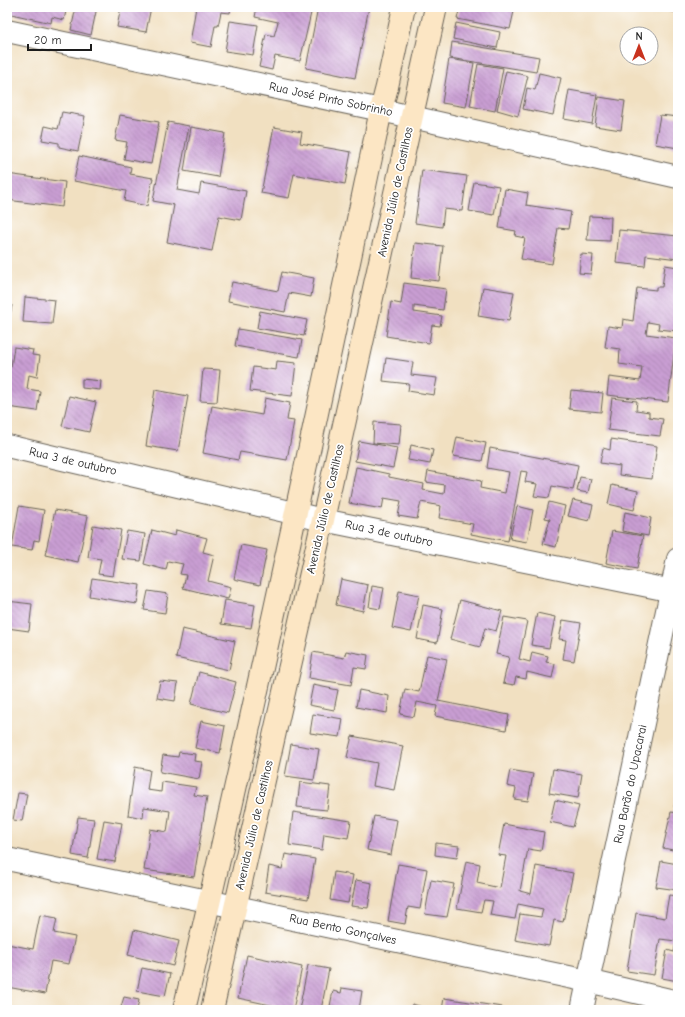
<svg xmlns="http://www.w3.org/2000/svg" width="685" height="1017" viewBox="0 0 685 1017" font-family="'Comic Neue',sans-serif">
	<defs>
		<pattern id="building-back-hatch" width="6" height="6" patternUnits="userSpaceOnUse"><rect width="6" height="6" fill="#c99ed3"/><path d="M-1 5l2 2M0 0l6 6M5-1l2 2" fill="none" stroke="#a280aa"/></pattern>
	</defs>
	<rect width="100%" height="100%" fill="#fff"/>
	<filter id="ink" filterUnits="userSpaceOnUse"><feTurbulence type="fractalNoise" baseFrequency=".025" numOctaves="2"/><feDisplacementMap in="SourceGraphic" scale="8" xChannelSelector="R" yChannelSelector="G"/><feConvolveMatrix kernelMatrix="1 2 1 2 8 2 1 2 1" color-interpolation-filters="sRGB"/></filter>
	<filter id="wash" filterUnits="userSpaceOnUse"><feTurbulence type="fractalNoise" baseFrequency=".012" numOctaves="4" result="noise"/><feDisplacementMap in="SourceGraphic" scale="16" xChannelSelector="R" yChannelSelector="G"/><feGaussianBlur stdDeviation="0.9" result="paint"/><feColorMatrix in="noise" values="0 0 0 0 0 0 0 0 0 0 0 0 0 0 0 0 0 1.4 0 .05"/><feComposite in="paint" operator="in"/></filter>
	<g filter="url(#wash)">
		<rect width="100%" height="100%" fill="#f1e0c1"/>
		<g id="blocks">
			<g fill="url(#building-back-hatch)">
				<polygon points="7,7 67,7 64,20 52,17 51,23 7,13"/>
				<polygon points="76,7 97,7 91,35 71,30"/>
				<polygon points="121,7 151,7 146,32 117,27"/>
				<polygon points="196,7 231,7 230,13 221,12 218,26 215,26 211,47 190,43"/>
				<polygon points="257,7 287,7 311,13 300,61 275,56 272,70 259,67 266,34 274,36 278,22 255,17"/>
				<polygon points="318,7 369,7 355,78 306,68"/>
				<polygon points="460,7 515,7 510,29 457,19"/>
				<polygon points="650,7 675,7 675,12 650,9"/>
				<polygon points="230,21 258,25 253,55 225,51"/>
				<polygon points="456,23 500,32 497,48 453,39"/>
				<polygon points="452,42 539,57 536,72 450,58"/>
				<polygon points="449,59 474,63 466,107 442,103"/>
				<polygon points="478,64 503,68 495,111 470,106"/>
				<polygon points="506,71 528,76 518,116 497,110"/>
				<polygon points="539,73 561,78 553,115 523,109 527,88 535,90"/>
				<polygon points="569,90 597,95 592,124 564,119"/>
				<polygon points="599,97 625,101 621,130 595,126"/>
				<polygon points="62,112 85,116 78,151 59,147 59,143 42,140 45,126 58,129"/>
				<polygon points="120,115 159,122 151,164 124,159 127,142 115,140"/>
				<polygon points="660,115 678,117 678,148 655,144"/>
				<polygon points="168,122 189,126 177,190 199,194 201,183 246,191 241,220 219,216 212,251 167,242 174,205 153,201"/>
				<polygon points="191,127 225,133 218,177 184,171"/>
				<polygon points="274,127 302,132 300,143 351,152 345,184 294,174 289,198 261,193"/>
				<polygon points="79,156 131,167 130,174 153,178 147,206 124,201 126,191 74,181"/>
				<polygon points="422,170 467,176 462,211 444,209 442,227 415,223"/>
				<polygon points="7,174 65,182 62,207 7,200"/>
				<polygon points="474,182 499,186 494,215 469,211"/>
				<polygon points="505,189 528,193 526,205 571,212 568,229 558,228 552,264 521,259 525,238 515,236 516,231 499,228"/>
				<polygon points="589,216 611,217 610,241 587,240"/>
				<polygon points="619,230 678,236 678,259 646,255 645,266 616,263"/>
				<polygon points="415,243 443,246 439,281 411,278"/>
				<polygon points="581,254 593,255 591,274 579,273"/>
				<polygon points="665,265 678,267 678,331 658,329 659,324 648,322 646,334 676,338 668,402 607,395 609,377 640,381 642,367 619,364 620,349 605,347 608,326 622,328 623,319 633,321 637,288 656,290 656,287 662,287"/>
				<polygon points="282,272 314,278 311,297 289,293 285,312 228,301 232,282 278,291"/>
				<polygon points="404,283 446,289 443,310 414,306 414,312 442,316 440,326 432,325 429,343 386,336 391,302 401,304"/>
				<polygon points="483,287 514,292 509,321 478,316"/>
				<polygon points="25,297 55,300 52,324 23,322"/>
				<polygon points="7,304 12,305 8,326 7,326"/>
				<polygon points="260,311 307,320 304,336 257,328"/>
				<polygon points="238,329 302,340 299,357 235,346"/>
				<polygon points="14,347 33,350 32,355 40,356 37,377 29,375 27,389 40,391 37,411 7,407 7,366 11,367"/>
				<polygon points="386,358 413,362 411,375 437,378 434,395 408,391 409,384 383,381"/>
				<polygon points="277,361 296,363 292,396 250,391 253,367 276,370"/>
				<polygon points="203,369 220,370 217,402 200,401"/>
				<polygon points="82,379 101,381 100,390 82,388"/>
				<polygon points="155,390 188,396 178,451 146,446"/>
				<polygon points="571,390 603,393 601,412 569,409"/>
				<polygon points="69,396 96,402 89,432 62,426"/>
				<polygon points="265,398 290,403 287,420 294,421 287,460 240,452 238,460 203,453 212,406 262,415"/>
				<polygon points="612,398 637,401 636,410 649,412 649,417 663,419 660,436 608,430"/>
				<polygon points="374,422 401,424 399,445 373,443"/>
				<polygon points="457,437 486,443 482,461 453,456"/>
				<polygon points="611,439 657,446 652,479 619,475 620,466 600,463 603,448 610,450"/>
				<polygon points="359,441 397,448 393,468 355,461"/>
				<polygon points="411,445 433,450 430,464 408,460"/>
				<polygon points="490,448 578,465 573,490 552,486 549,498 534,496 537,484 525,482 527,472 521,471 508,541 471,534 473,524 439,518 441,506 421,502 417,519 398,516 401,501 384,498 382,509 349,503 356,467 389,474 389,477 424,484 423,490 444,494 445,485 426,482 428,471 481,481 480,488 505,493 509,472 487,468"/>
				<polygon points="580,477 591,479 588,493 577,491"/>
				<polygon points="612,485 638,491 634,510 608,504"/>
				<polygon points="573,500 593,505 589,521 568,516"/>
				<polygon points="549,502 565,506 556,547 543,544 550,519 545,518"/>
				<polygon points="19,506 44,510 39,541 34,540 32,550 12,547"/>
				<polygon points="517,506 533,510 527,542 510,539"/>
				<polygon points="55,510 88,516 78,562 45,555"/>
				<polygon points="625,512 651,518 648,536 622,531"/>
				<polygon points="93,525 121,530 113,576 98,574 101,559 88,557"/>
				<polygon points="152,530 175,536 176,530 207,538 203,552 214,555 208,581 231,587 228,599 183,588 186,575 180,574 183,564 168,561 166,570 144,564"/>
				<polygon points="127,531 145,534 141,561 122,559"/>
				<polygon points="612,531 643,536 637,569 606,563"/>
				<polygon points="241,545 267,550 260,585 234,579"/>
				<polygon points="92,578 140,585 137,604 89,596"/>
				<polygon points="341,579 368,585 363,611 336,605"/>
				<polygon points="372,586 384,588 380,609 369,607"/>
				<polygon points="148,591 168,594 165,613 144,610"/>
				<polygon points="399,591 419,595 411,632 392,628"/>
				<polygon points="225,600 255,605 251,628 221,624"/>
				<polygon points="460,600 502,611 496,631 485,628 480,647 450,639"/>
				<polygon points="7,601 32,604 29,631 7,628"/>
				<polygon points="423,605 443,609 437,643 417,639"/>
				<polygon points="537,613 555,617 549,648 531,645"/>
				<polygon points="504,617 527,621 519,659 530,662 532,652 548,656 546,662 555,664 552,678 527,672 526,679 516,677 514,685 503,683 509,657 496,654"/>
				<polygon points="563,620 581,623 574,661 563,659 566,640 559,639"/>
				<polygon points="182,629 235,641 229,670 176,658"/>
				<polygon points="346,651 368,655 366,669 354,667 351,685 309,678 313,652 344,658"/>
				<polygon points="427,655 447,659 438,701 509,715 506,730 435,716 437,706 417,702 414,717 400,714 405,689 419,692"/>
				<polygon points="199,672 236,682 228,713 191,704"/>
				<polygon points="160,681 178,683 175,701 157,698"/>
				<polygon points="313,685 338,690 334,710 309,705"/>
				<polygon points="359,690 389,696 387,713 356,707"/>
				<polygon points="313,714 343,719 340,737 310,733"/>
				<polygon points="201,721 225,726 220,753 195,748"/>
				<polygon points="352,736 403,746 394,790 373,786 377,763 347,757"/>
				<polygon points="291,744 319,749 314,780 285,776"/>
				<polygon points="179,752 195,754 194,761 202,762 199,779 160,772 163,755 178,757"/>
				<polygon points="135,767 150,770 147,790 161,792 162,782 196,787 194,795 207,797 194,877 144,870 150,829 167,832 170,811 144,807 143,818 128,815"/>
				<polygon points="553,769 582,774 578,798 549,793"/>
				<polygon points="510,770 533,774 528,801 514,799 516,788 507,786"/>
				<polygon points="300,782 330,786 327,810 297,807"/>
				<polygon points="677,790 678,790 678,807 674,807"/>
				<polygon points="18,793 27,794 22,821 13,820"/>
				<polygon points="555,800 579,806 573,827 550,822"/>
				<polygon points="293,812 351,821 348,838 324,834 322,850 289,845"/>
				<polygon points="671,812 678,813 678,851 663,848"/>
				<polygon points="374,816 397,820 391,855 367,850"/>
				<polygon points="78,817 94,819 88,858 72,855"/>
				<polygon points="104,820 122,823 115,862 97,859"/>
				<polygon points="504,824 544,832 541,851 528,849 520,891 531,894 536,866 573,873 563,922 554,920 549,946 515,940 520,914 541,917 543,909 518,904 515,919 490,915 493,901 484,900 481,912 457,908 466,861 480,864 477,883 500,888 506,856 498,855"/>
				<polygon points="436,843 459,846 457,858 435,855"/>
				<polygon points="285,854 315,859 308,899 265,892 269,866 282,869"/>
				<polygon points="661,861 678,864 678,890 656,887"/>
				<polygon points="398,864 427,869 420,909 408,907 405,924 388,921"/>
				<polygon points="334,872 353,875 348,903 330,900"/>
				<polygon points="356,880 372,883 368,908 351,906"/>
				<polygon points="431,880 454,884 447,917 425,914"/>
				<polygon points="669,895 678,896 678,926 676,941 660,939 654,975 627,971 636,913 665,918"/>
				<polygon points="40,915 57,918 54,933 75,937 69,964 51,961 45,994 7,987 7,944 33,949"/>
				<polygon points="134,930 179,941 173,966 128,955"/>
				<polygon points="676,942 678,943 678,981 662,978 667,950 674,952"/>
				<polygon points="247,955 302,967 293,1010 238,998"/>
				<polygon points="308,965 329,969 321,1010 299,1010"/>
				<polygon points="142,968 170,974 165,996 137,991"/>
				<polygon points="342,988 362,991 359,1010 337,1010 338,1007 330,1006 333,991 341,993"/>
				<polygon points="124,997 139,1000 137,1010 120,1010"/>
				<polygon points="444,998 502,1007 502,1010 442,1010"/>
				<polygon points="412,1004 433,1010 411,1010"/>
			</g>
		</g>
	</g>
	<g filter="url(#ink)">
		<use href="#blocks" fill-opacity="0" stroke="#676156" stroke-width="1"/>
		<g fill="none" stroke-linecap="round" stroke-linejoin="round">
			<defs>
				<g id="street">
					<polyline points="7,31 381,110 678,177"/>
					<polyline points="7,446 323,520 678,592"/>
					<polyline points="7,859 588,981 678,1002"/>
					<polyline points="582,1010 678,559"/>
				</g>
				<g id="secondary">
					<path d="M 184,1010 C 255,711 318,410 381,110 L 387,87 L 404,7"/>
					<polyline points="212,1010 323,520 436,7"/>
				</g>
			</defs>
			<use href="#street" stroke="#676156" stroke-width="24"/>
			<use href="#secondary" stroke="#676156" stroke-width="24"/>
			<use href="#street" stroke="#fff" stroke-width="22"/>
			<use href="#secondary" stroke="#fce6c4" stroke-width="22"/>
		</g>
	</g>
	<g text-anchor="middle" stroke-width="3.5" stroke-linejoin="round" paint-order="stroke">
		<g font-size="12" fill="#1c1c1c" stroke="#fff">
			<text transform="translate(331 99) rotate(12)" y="4">Rua José Pinto Sobrinho</text>
			<text transform="translate(395 192) rotate(-78)" y="4">Avenida Júlio de Castilhos</text>
			<text transform="translate(73 461) rotate(13)" y="4">Rua 3 de outubro</text>
			<text transform="translate(325 509) rotate(-77)" y="4">Avenida Júlio de Castilhos</text>
			<text transform="translate(389 533) rotate(12)" y="4">Rua 3 de outubro</text>
			<text transform="translate(630 784) rotate(-78)" y="4">Rua Barão do Upacarai</text>
			<text transform="translate(254 825) rotate(-77)" y="4">Avenida Júlio de Castilhos</text>
			<text transform="translate(343 929) rotate(12)" y="4">Rua Bento Gonçalves</text>
		</g>
	</g>
	<rect width="685" height="1017" fill="none" stroke="#fff" stroke-width="24"/>
	<g transform="translate(639 46)"><circle r="19" fill="#ffffff" stroke="#a4a4a4"/>
	<path d="M0-3L7 15L0 10L-7 15Z" fill="#c8321e"/>
	<text y="-6" font-size="11" font-weight="bold" text-anchor="middle" fill="#1c1c1c">N</text>
	</g>
	<path d="M28 44v6h63v-6" fill="none" stroke="#1c1c1c" stroke-width="2"/>
	<text x="34" y="44" font-size="12" fill="#1c1c1c" stroke="#ffffff" stroke-width="3" paint-order="stroke">20 m</text>
</svg>
